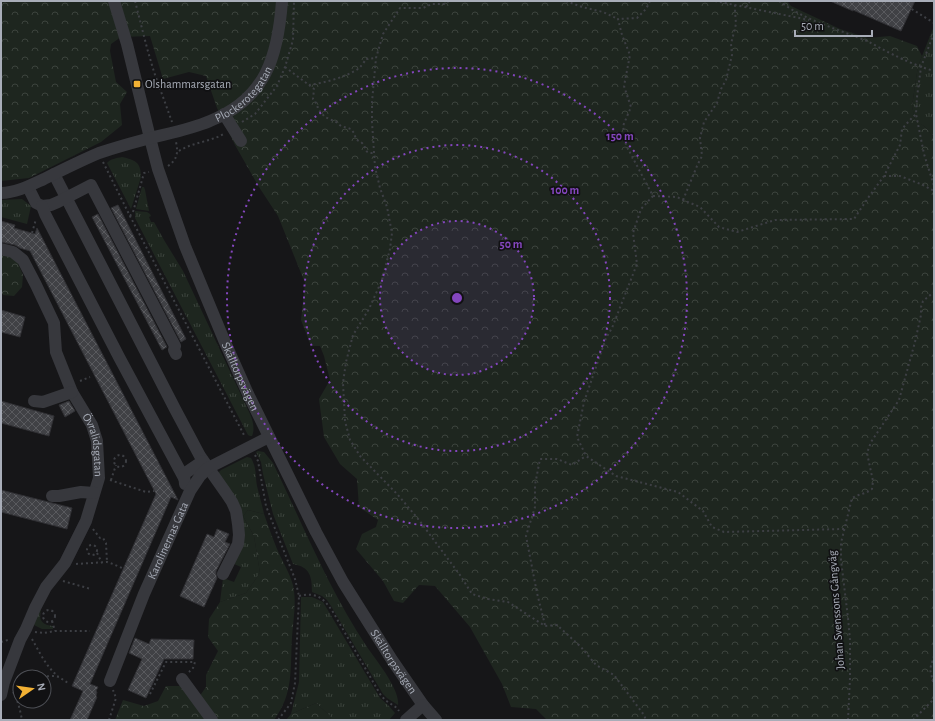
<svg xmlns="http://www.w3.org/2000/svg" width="935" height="721" viewBox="0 0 935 721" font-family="'Alegreya Sans',sans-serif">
	<defs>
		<pattern id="grass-tufts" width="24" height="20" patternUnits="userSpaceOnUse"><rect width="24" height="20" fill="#1e261f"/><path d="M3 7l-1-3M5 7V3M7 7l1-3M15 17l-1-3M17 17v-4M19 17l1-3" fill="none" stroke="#3c433d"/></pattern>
		<pattern id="forest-crowns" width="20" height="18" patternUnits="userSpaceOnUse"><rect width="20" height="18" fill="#1e261f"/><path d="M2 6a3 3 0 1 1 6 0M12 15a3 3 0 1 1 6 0" fill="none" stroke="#3c433d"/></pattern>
		<pattern id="building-cross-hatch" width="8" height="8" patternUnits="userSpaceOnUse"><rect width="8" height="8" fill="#404145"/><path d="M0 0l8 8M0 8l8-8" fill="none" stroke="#595a5e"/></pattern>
	</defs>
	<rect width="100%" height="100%" fill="#161618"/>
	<g fill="url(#grass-tufts)">
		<polygon points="934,26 934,137 924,126 915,121 912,106 918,66"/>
		<path d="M 122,157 C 135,160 141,162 141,177 L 131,209 L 107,163 C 110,159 117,158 122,157 Z"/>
		<polygon points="142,187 144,187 145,190 149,211 136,209"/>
		<polygon points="22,199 31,206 27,224 1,217 1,200"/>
		<path d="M 135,211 L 147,212 L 150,214 L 151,216 L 149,217 L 151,222 L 154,222 L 164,240 L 183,271 L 250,414 C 253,421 255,429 252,436 L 250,436 L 248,435 L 135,218 Z"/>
		<path d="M 258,451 L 264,452 L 273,463 C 303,525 329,590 367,647 C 376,660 400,689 398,705 L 387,698 L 383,694 L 331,606 L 327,600 L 322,596 L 312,592 C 312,576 310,567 293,564 L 273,514 L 263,474 L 261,462 L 256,452 Z"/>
		<path d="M 247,457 L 251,458 C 257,469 255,474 257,486 C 259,495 262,504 264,514 L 248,510 L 243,516 L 254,536 L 260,573 L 246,593 L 220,602 L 223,578 L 234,582 L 241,567 L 234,564 L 242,540 L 218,474 L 219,472 L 221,470 Z"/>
		<polygon points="301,597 312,597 323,602 380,698 388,705 395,713 389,720 331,720 330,716 316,703 291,714 299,682"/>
		<path d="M 37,610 L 41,610 C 38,621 43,625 53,626 L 53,629 L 42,629 L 34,625 Z"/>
	</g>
	<g fill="url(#forest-crowns)">
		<polygon points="1,1 787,1 791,6 840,29 868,38 890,36 917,46 922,56 918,66 912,106 915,120 924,126 934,137 934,720 547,720 536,709 511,707 502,684 470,627 435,586 419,585 403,603 394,601 383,581 356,549 362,534 376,527 378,520 359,507 357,479 340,464 324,437 319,399 330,380 324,356 320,346 311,346 301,320 305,283 278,216 259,187 235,145 217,108 206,76 189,72 163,79 150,36 121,37 111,44 110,51 116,82 127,92 120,104 122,125 101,142 29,178 1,181"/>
		<polygon points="1,251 16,259 23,275 22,287 14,296 3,295 1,291"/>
		<path d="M 248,510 L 264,514 C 268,525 272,537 277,549 C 282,561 293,578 294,591 C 296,606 293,622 292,637 C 290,669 294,693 274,720 L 221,720 L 215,719 L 199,697 L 206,687 L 206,675 L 218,651 L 208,637 L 209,619 L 220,602 L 246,593 L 260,573 L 254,536 L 243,516 Z"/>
		<polygon points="166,686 183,686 207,720 115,720 123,700 144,706 158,701"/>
		<polygon points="316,703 330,716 331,720 286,720 291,714"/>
	</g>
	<g fill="url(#building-cross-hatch)" stroke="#303034">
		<polygon points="830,1 915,1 901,31 853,10 853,11"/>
		<polygon points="118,205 186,339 181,342 111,208"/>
		<polygon points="98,214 167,347 162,350 92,217"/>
		<polygon points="1,221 15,225 14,228 35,234 37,228 178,500 171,497 90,684 98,687 96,691 97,692 96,696 97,697 87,720 70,720 83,691 72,686 156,494 30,251 20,248 15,245 1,242"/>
		<polygon points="1,310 25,317 20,337 1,332"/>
		<polygon points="1,401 54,416 49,436 1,423"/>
		<polygon points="69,401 75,411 65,417 59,405"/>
		<polygon points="1,490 72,508 67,529 1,512"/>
		<polygon points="217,529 229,534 225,542 230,544 216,571 216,574 217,578 204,607 180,596 207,534 214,537"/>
		<polygon points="135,638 149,644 151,639 194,640 193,659 164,659 146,698 128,690 142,659 129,653"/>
	</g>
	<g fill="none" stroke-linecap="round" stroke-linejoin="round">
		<g stroke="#3d3f44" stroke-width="2" stroke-dasharray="2 3" stroke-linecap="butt">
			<polyline points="135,1 147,48 154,72 172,122"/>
			<polyline points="449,1 444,4 432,4 423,8 400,8 383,34 376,58 372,102 372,122 375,167 380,188 387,207 392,233 390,249 382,280 369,309 353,335 346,362 343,383 345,421 350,440 360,456 398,495 419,520 460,575 472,594 488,599 508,602 545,626 557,625 581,647 596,665 614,675 644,715 646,720"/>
			<polyline points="566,1 582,7 603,12 618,19"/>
			<polyline points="650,1 646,9 637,18 618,19 622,35 630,55 624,86 631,107 623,126 626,145 653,196 677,197 683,200 700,207 719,227 737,232 775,220 854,219 868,198 884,176 900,145 902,129 909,121 916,114"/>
			<polyline points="715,1 809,20"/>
			<path d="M 779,1 C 806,21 838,29 869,42 C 877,46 885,51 894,55 C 906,61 920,67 934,71"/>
			<polyline points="899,1 934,23"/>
			<polyline points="746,7 750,1"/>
			<polyline points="934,33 921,67 917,97 916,114 924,154 934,186"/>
			<path d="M 285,67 L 309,85 C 324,83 346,77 358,69 C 361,67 364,62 366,59 L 376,58"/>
			<path d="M 309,85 L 314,89 L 313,99 L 317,104 L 318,109 L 325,117 L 336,122 L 341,126 L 351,129 L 354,133 L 356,139 C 358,141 360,141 362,143 C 367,148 364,154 373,153"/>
			<polyline points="242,122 255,114 277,86 285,67 293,40 294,1"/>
			<path d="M 179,151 C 193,142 211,142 225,133"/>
			<polyline points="103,162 130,216 245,437"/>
			<path d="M 168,166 C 178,159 178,152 176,142"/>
			<polyline points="884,176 900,176 923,185 934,191"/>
			<polyline points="653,196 641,209 633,233 637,264 612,328 606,338 584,402 577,437 586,456 616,476 678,492 703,511 712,527 724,532 844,529"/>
			<polyline points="683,200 697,166 702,156 700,138 704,122 717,103 721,89 726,80 732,55 731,44 736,24 735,10 735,1"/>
			<polyline points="130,216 133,212 144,173 149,172"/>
			<polyline points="32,233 36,219"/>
			<polyline points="80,381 90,377"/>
			<circle cx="120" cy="461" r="6"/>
			<polyline points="255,455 258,461 266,506 295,579 299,596 295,683 291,703 278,720"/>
			<polyline points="110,480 146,492 154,491"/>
			<polyline points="111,480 116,465"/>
			<polyline points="93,529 100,538 103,538 106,543 107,562"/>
			<circle cx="92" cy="550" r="5"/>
			<polyline points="97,553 102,563"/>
			<polyline points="76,564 107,562 113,564 122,568"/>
			<polyline points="63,581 91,589"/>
			<path d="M 299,596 C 316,592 323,597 333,612 L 380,694 L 385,700 L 397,708 L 399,711"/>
			<circle cx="49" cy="616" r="6"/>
			<polyline points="52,621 55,631"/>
			<polyline points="545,625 537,593 526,536 535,507 535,485 540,459 557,459 572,465 586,456"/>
			<polyline points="35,632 44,633 55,631 90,631"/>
			<path d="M 32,639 C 39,651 46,667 58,676"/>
			<polyline points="1,642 8,640"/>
			<polyline points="934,656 930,669 934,686"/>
			<polyline points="17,677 54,676 59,677 68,683"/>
			<path d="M 13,692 C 18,700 20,710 22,720"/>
			<polyline points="150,694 166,662 195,662 193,668 189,672"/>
			<polyline points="109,720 116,698 113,690"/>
			<path d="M 848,720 L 850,678 L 850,640 L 848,618 L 841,560 L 841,543 L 852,498 C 859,494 866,494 872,489 L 873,481 L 867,453 L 871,442 L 899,400 L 915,342 L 921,315 L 921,307 L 923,301 L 934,292"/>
			<polyline points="913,720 934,699"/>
		</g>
		<g stroke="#37383d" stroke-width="12">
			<path id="s1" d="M 114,1 L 127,44 L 150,138 L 158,169 L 185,246 L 224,340 L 248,394 L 316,532 L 343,582 L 392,660 L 423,705 L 436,720"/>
			<polyline points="224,114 241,141"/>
			<polyline points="54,174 175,409 200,456 226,493 232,502 236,511 238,524 239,535 238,544 223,574"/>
			<polyline points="28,187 36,203 42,206 51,205 58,202 91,185 175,346 174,350 176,354"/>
			<path id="s2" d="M 1,193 C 16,193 31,185 44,179 C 62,170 80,161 99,153 C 114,148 128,144 143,140 C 165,134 189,130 210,121 C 266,99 278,56 282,1"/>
			<polyline points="42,206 45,214 119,357 184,478"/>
			<path id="s3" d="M 1,249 L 13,252 L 23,260 L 36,285 L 54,323 L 56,352 L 72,392 L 92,425 L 97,441 L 99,478 L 86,521 L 65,563 L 46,587 L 35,608 L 26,629 L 20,640 L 4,682 L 1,695"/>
			<polyline points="34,401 43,402 72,392"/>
			<polyline points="185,484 184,474 203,461"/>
			<polyline points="52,496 59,496 81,492 94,493"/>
			<polyline points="182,679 212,720"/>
			<path id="s4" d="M 110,681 L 144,594 L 190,491 L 200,476 L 208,468 L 269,437"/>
			<polyline points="406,720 423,705"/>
		</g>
	</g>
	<circle cx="457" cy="298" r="77" fill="#8446be" fill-opacity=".12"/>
	<g fill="none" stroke="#8446be" stroke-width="2" stroke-dasharray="2 4">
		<circle cx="457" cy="298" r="77"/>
		<circle cx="457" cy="298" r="153"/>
		<circle cx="457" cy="298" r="230"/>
	</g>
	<rect fill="#f2b134" stroke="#111113" stroke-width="1.5" x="133" y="80" width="8" height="8" rx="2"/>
	<g text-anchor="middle" stroke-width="3.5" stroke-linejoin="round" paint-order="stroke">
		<g font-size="12" fill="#a8adb8" stroke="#111113" text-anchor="start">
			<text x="145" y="88">Olshammarsgatan</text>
		</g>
		<g font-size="12" fill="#a8adb8" stroke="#111113">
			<text dy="4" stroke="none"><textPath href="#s2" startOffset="266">Plockerotegatan</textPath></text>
			<text dy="4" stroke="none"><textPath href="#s1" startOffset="397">Skälltorpsvägen</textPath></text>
			<text dy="4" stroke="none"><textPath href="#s3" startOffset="226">Övralidsgatan</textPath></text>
			<text dy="4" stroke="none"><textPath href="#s4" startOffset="152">Karolinernas Gata</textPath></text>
			<text transform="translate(836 610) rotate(-94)" y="4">Johan Svenssons Gångväg</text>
			<text dy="4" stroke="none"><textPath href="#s1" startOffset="721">Skälltorpsvägen</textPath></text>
		</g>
	</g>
	<circle cx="457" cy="298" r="6" fill="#8446be" stroke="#111113" stroke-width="2"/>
	<g font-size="12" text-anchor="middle" font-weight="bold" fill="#8446be" stroke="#111113" stroke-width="3.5" stroke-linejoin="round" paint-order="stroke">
		<text x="620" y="140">150 m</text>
		<text x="565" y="194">100 m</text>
		<text x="511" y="248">50 m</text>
	</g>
	<rect width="935" height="721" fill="none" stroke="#a8adb8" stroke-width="4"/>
	<g transform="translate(32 689) rotate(77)"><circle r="19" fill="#111113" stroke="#4d4f55"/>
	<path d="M0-3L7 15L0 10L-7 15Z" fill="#f2b134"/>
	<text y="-6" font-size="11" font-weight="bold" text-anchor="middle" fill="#a8adb8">N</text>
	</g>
	<path d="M795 30v6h77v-6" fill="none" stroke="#a8adb8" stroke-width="2"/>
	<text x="801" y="30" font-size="12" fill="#a8adb8" stroke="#111113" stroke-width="3" paint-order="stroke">50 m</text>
</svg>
